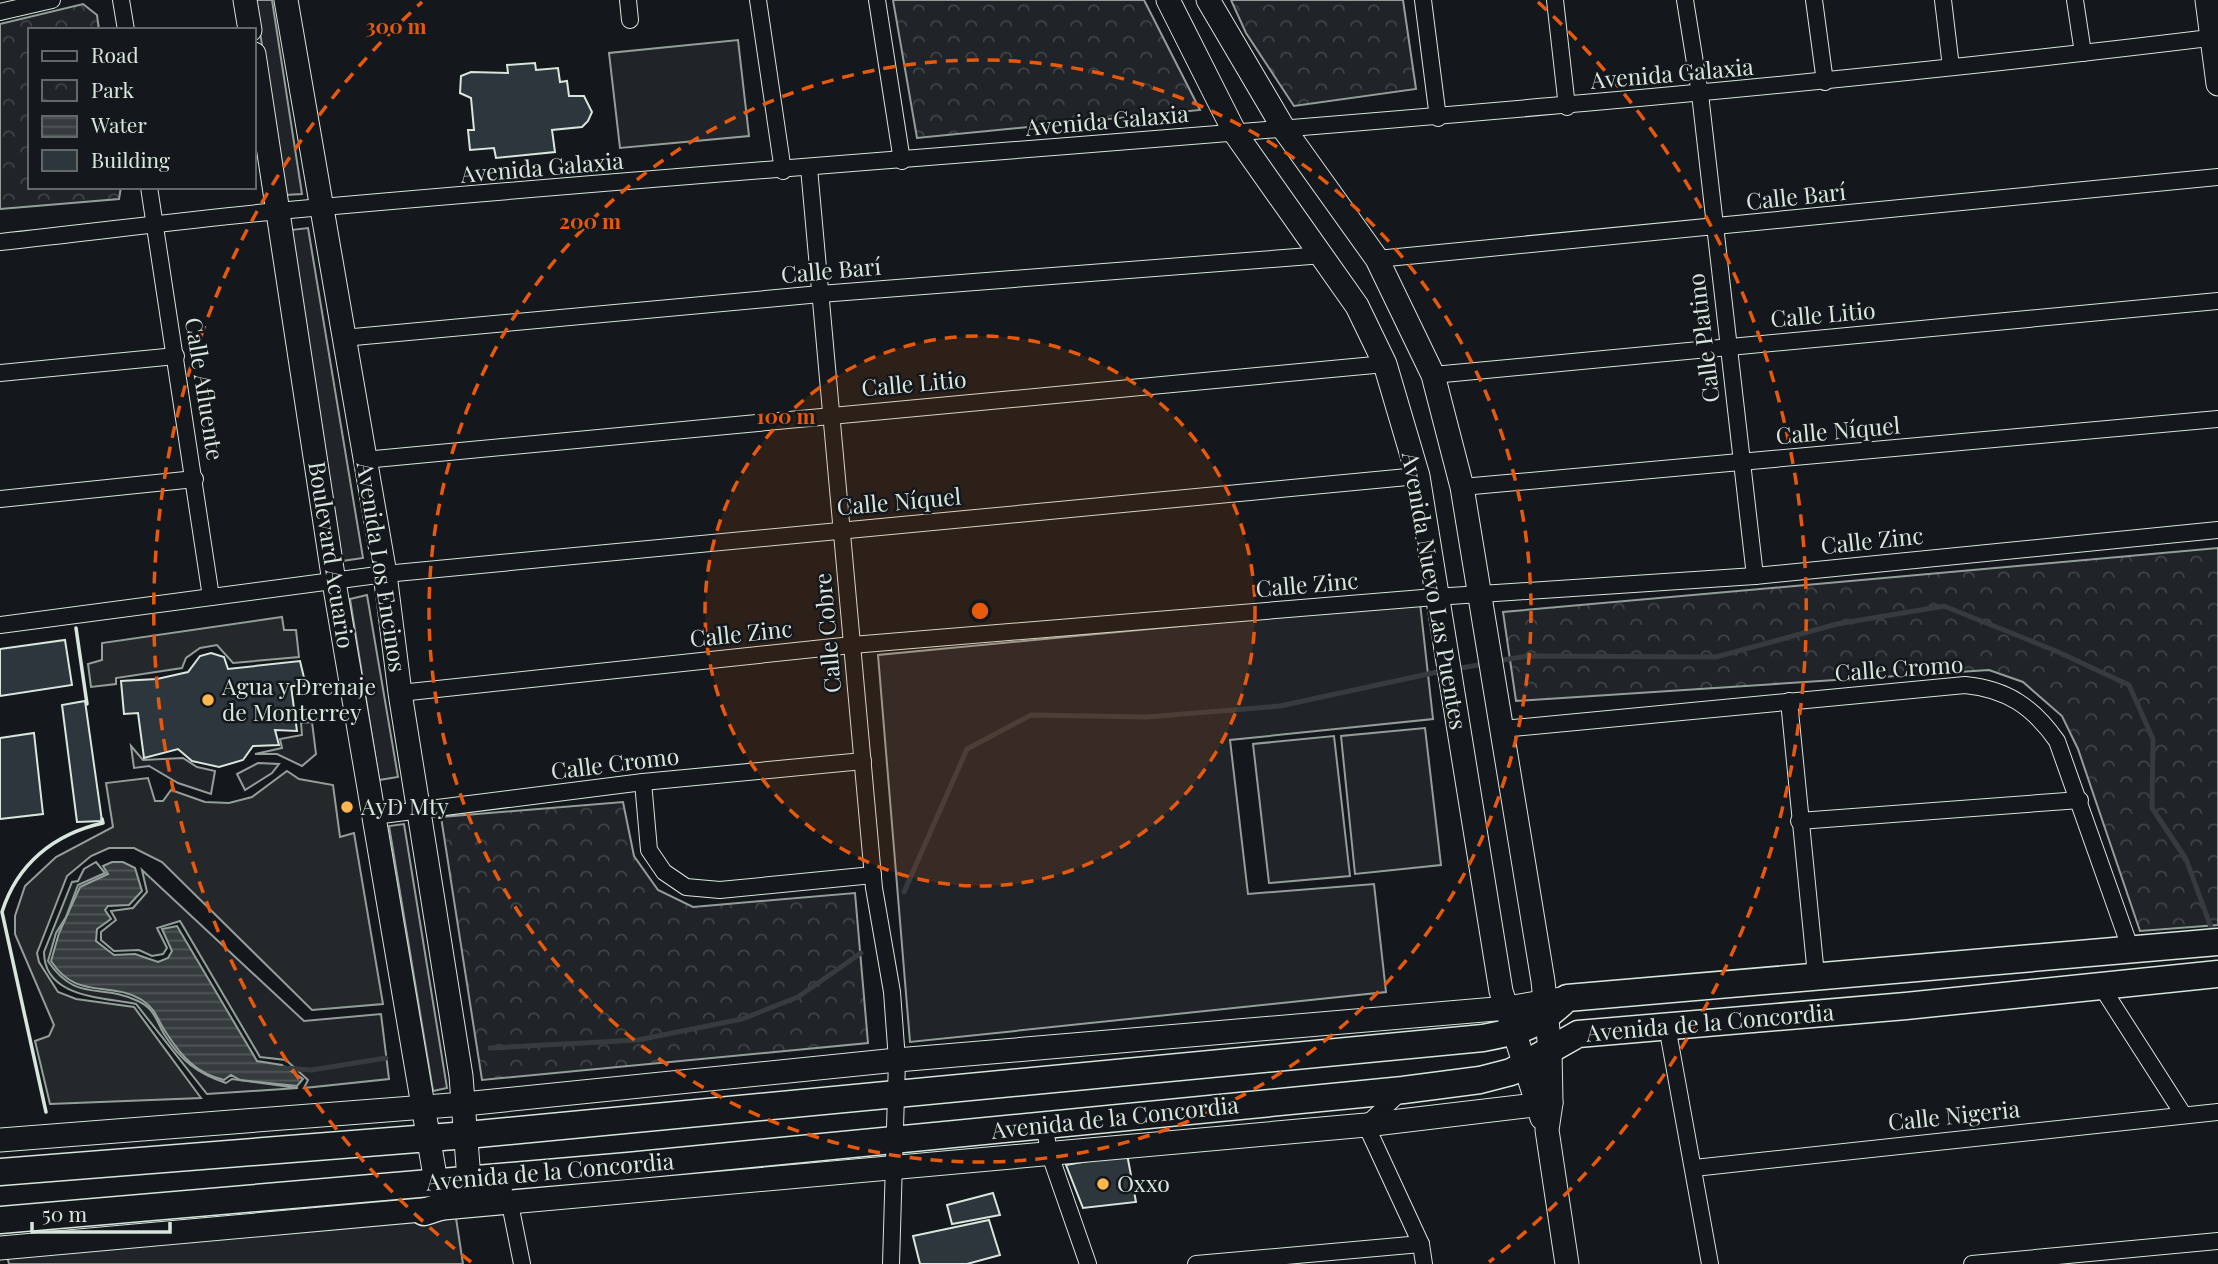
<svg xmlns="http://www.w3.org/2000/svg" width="2218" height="1264" viewBox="0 0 2218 1264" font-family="'Playfair Display',serif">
	<defs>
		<pattern id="park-crowns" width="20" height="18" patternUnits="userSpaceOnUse" patternTransform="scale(1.75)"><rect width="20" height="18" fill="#202428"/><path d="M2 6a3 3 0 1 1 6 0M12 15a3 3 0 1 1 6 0" fill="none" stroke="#404447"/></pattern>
		<pattern id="water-rules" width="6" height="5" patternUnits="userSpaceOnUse" patternTransform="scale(1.75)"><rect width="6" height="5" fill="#363b3e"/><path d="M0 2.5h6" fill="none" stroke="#525759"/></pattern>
	</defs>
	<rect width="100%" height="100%" fill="#14181c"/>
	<g fill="#202428" stroke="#939e99" stroke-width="2">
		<polygon points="255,0 272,0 302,194 285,195"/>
		<polygon points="738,40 749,136 620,148 609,53"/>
		<polygon points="308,228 363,558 342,561 291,230"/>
		<polygon points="367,595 398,777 379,780 350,599"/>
		<polygon points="1420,603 1433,719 1230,740 1248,894 1374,884 1386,992 910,1042 878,655"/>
		<polygon points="312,722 316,754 302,766 277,754 255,754 282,748 280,739 302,735 301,723"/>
		<polygon points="1425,728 1441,865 1355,874 1341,736"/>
		<polygon points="1334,736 1350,876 1269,883 1253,744"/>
		<polygon points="131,746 143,760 183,758 197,767 215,771 211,794 178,783 149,766 134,768"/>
		<polygon points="258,763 279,764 272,773 245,790 237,774"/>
		<polygon points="404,824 447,1088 433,1091 389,826"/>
		<path d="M 96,862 L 105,873 L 78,885 L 66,917 L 56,933 L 48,961 C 76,1003 101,983 138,1001 C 154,1008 156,1020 164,1034 C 181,1061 197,1073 226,1083 L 232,1079 L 298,1088 L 207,1094 L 136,1004 C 103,997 44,998 44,952 L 72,882 L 78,881 L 84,869 Z"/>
		<polygon points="142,870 304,1021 381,1014 389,1079 304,1088 308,1080 286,1060 260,1057 180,921 157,928 167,948 163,954 152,956 139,950 114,951 101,940 101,932 116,920 111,911 133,908 147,892"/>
		<polygon points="456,1218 463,1264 9,1264 7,1256"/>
	</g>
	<g fill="url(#park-crowns)" stroke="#939e99" stroke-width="2">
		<polygon points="893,0 1144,0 1200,110 917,138"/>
		<polygon points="1231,0 1403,0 1416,89 1294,106 1246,33"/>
		<polygon points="83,4 97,15 99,30 30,30 30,187 121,187 119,199 0,209 0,24"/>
		<polygon points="2218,548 2218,925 2140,931 2078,749 2062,716 2023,682 1989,670 1516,701 1503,612"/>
		<polygon points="623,802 634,856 658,890 693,907 855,893 868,1043 482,1080 441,817"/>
	</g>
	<g fill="#24282b" stroke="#939e99" stroke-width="2">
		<polygon points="282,617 284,630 296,630 299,657 233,663 217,645 200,648 186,658 182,668 116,678 116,684 91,687 88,664 102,660 102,643"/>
		<polygon points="287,771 299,779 333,785 340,837 354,833 383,1004 312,1010 162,862 134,848 109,848 91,856 67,876 37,953 39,962 58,992 76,999 134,1007 201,1098 50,1104 35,1041 49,1036 54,1025 15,934 15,916 25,886 56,857 113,827 106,783 148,778 155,801 163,801 171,790 205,802 229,803 252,797"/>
	</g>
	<path fill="url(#water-rules)" stroke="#939e99" stroke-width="2" d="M 112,862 L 123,862 L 135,868 L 142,891 L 129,905 L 108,906 L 105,910 L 111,919 L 97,929 L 96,941 L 114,955 L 135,954 L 158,962 L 168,958 L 172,951 L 162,929 L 177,926 L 257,1061 L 282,1065 L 303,1079 L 297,1086 L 240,1080 L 231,1075 L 224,1080 C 197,1074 182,1057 167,1034 C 157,1020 157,1010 142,1000 C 109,980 77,1001 51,961 L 59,933 L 80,887 L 108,874 L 103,866 Z"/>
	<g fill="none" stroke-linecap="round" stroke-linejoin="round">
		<g stroke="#363b3e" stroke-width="5">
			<polyline points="1497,661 1527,656 1716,657 1837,624 1944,606 2056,651 2129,685 2153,739 2152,808 2186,859 2212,930"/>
			<polyline points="1455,669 1484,664"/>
			<polyline points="904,892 967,749 1031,715 1147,717 1280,706 1442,671"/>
			<polyline points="490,1048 638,1040 742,1019 798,997 861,953"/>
			<polyline points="283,1068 312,1070 386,1058"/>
		</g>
	</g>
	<g fill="#2c363c" stroke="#d8e6dc" stroke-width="2">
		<polygon points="535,63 536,70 558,68 560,82 567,81 569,96 584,96 592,112 588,121 582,127 552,130 555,152 496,158 494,148 470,150 468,130 474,130 471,98 460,93 461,76 471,72 508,73 507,65"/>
		<polygon points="65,640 72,685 0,696 0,649"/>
		<polygon points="211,653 224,657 228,669 300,661 306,686 291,686 297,731 275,730 279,745 253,746 243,760 219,767 192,761 178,749 144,758 138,713 124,714 121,681 157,679 188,672 200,656"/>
		<polygon points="85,701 102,821 77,822 62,705"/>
		<polygon points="34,733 43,814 0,819 0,738"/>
		<polygon points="1127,1154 1136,1202 1083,1208 1066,1165"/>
		<polygon points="993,1193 1000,1215 952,1224 947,1205"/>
		<polygon points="989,1220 1000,1255 967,1264 920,1264 913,1236"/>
	</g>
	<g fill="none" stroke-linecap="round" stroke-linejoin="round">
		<defs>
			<g id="street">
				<polyline points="121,0 126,30"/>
				<polyline points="628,0 630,20"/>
				<polyline points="758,0 783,171"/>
				<polyline points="877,0 902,161"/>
				<polyline points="1423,0 1438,118"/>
				<polyline points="1555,0 1567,107"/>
				<polyline points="1685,0 1700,94 1755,576"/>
				<polyline points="1814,0 1825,82"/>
				<polyline points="1943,0 1951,67"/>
				<polyline points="2075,0 2083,53"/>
				<polyline points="0,12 52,0"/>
				<polyline points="809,168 874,888 892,992 897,1060 891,1264"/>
				<polyline points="149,187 211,597"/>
				<path d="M 0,242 C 93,232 185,220 278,211 C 925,152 1573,116 2218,37"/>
				<polyline points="1377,259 2218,177"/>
				<polyline points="343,338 820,294 1323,255"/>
				<polyline points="0,373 176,356"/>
				<polyline points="1433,375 2218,301"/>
				<polyline points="364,460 1385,364"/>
				<polyline points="1462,487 2218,419"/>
				<polyline points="0,499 195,479"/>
				<polyline points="0,625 385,574 1418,476"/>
				<polyline points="400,693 852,645 1435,597 1755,576 2218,530"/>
				<polyline points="1789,701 1816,975"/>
				<path d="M 1503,729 L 1965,685 C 2007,689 2033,707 2057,741 L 2131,950"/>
				<polyline points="643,782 649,850 664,872 686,887 720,890 873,875"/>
				<polyline points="374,816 643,782 863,761"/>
				<polyline points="1799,821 2080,800"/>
				<polyline points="2101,986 2183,1114"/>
				<polyline points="1667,1026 1710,1264"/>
				<polyline points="1402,1091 1366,1125 1421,1244 1424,1264"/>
				<polyline points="1044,1124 1049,1152 1088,1264"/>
				<polyline points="1694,1168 2218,1112"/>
				<polyline points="510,1204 522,1264"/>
				<polyline points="1196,1264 1421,1244"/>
				<polyline points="1972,1264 2218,1241"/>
			</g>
			<g id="secondary">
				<polyline points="245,0 250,30"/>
				<polyline points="286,0 385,574 400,693 461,1076 469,1179"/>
				<polyline points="1168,0 1235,133 1357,306 1385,364 1418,476 1501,991 1542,1118"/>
				<polyline points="1208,0 1284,129 1377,259 1433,375 1462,487 1543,981 1550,1050 1551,1103 1547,1130 1567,1264"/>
				<polyline points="2207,0 2218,84"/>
				<polyline points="254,54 334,582 436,1182"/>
				<polyline points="0,1140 464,1104 897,1060 1507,1008 1567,998"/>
				<polyline points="0,1248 1366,1125 1551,1103"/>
			</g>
			<g id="primary">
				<path d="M 0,1172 L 467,1135 L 1483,1038 C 1521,1031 1539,1026 1567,998 L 2218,942"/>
				<polyline points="424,1212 499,1188"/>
				<polyline points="0,1220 628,1166 1403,1090 1480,1080 1511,1072 1578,1034 1906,1006 2218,974"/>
			</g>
		</defs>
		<use href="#street" stroke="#d8e6dc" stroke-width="18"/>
		<use href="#secondary" stroke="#d8e6dc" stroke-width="25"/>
		<use href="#primary" stroke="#d8e6dc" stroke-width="29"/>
		<use href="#street" stroke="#14181c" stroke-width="16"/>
		<use href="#secondary" stroke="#14181c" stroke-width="23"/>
		<use href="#primary" stroke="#14181c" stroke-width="26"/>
		<g stroke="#d8e6dc" stroke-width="3.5">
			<polyline points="76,628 87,704"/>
			<path d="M 46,1112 L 2,912 C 17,864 54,834 103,823 L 102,819"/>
		</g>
	</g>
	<circle cx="980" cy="611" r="275" fill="#e8590c" fill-opacity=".12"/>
	<g fill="none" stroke="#e8590c" stroke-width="3.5" stroke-dasharray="12 9">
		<circle cx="980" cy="611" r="275"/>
		<circle cx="980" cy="611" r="551"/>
		<path d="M471 1262A826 826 0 0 1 422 2M1538 2A826 826 0 0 1 1489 1262"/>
	</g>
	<g fill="#ffb74d" stroke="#14181c" stroke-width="2.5">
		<circle cx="208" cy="700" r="7"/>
		<circle cx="347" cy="807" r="7"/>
		<circle cx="1103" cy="1184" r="7"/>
	</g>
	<g text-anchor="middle" stroke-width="5" stroke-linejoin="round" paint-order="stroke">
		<g font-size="23" fill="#d8e6dc" stroke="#14181c">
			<text transform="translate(1672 74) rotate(-5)" y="8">Avenida Galaxia</text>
			<text transform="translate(1107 121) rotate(-5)" y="8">Avenida Galaxia</text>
			<text transform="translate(542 168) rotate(-5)" y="8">Avenida Galaxia</text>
			<text transform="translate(1796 197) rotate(-6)" y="8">Calle Barí</text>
			<text transform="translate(831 271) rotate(-5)" y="8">Calle Barí</text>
			<text transform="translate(1823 315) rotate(-5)" y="8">Calle Litio</text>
			<text transform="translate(1704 338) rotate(-97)" y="8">Calle Platino</text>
			<text transform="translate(914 384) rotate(-5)" y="8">Calle Litio</text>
			<text transform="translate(204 389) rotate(81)" y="8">Calle Afluente</text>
			<text transform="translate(1838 431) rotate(-5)" y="8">Calle Níquel</text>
			<text transform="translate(899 502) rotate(-5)" y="8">Calle Níquel</text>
			<text transform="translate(1872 541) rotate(-6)" y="8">Calle Zinc</text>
			<text transform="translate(331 555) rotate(81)" y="8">Boulevard Acuario</text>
			<text transform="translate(381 567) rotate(81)" y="8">Avenida Los Encinos</text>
			<text transform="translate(1307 585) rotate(-5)" y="8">Calle Zinc</text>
			<text transform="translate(1434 591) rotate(80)" y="8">Avenida Nuevo Las Puentes</text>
			<text transform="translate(828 633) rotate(-95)" y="8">Calle Cobre</text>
			<text transform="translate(741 634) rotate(-6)" y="8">Calle Zinc</text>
			<text transform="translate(1899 669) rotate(-4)" y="8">Calle Cromo</text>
			<text transform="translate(615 764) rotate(-7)" y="8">Calle Cromo</text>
			<text transform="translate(1710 1023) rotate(-5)" y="8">Avenida de la Concordia</text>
			<text transform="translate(1954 1116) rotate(-6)" y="8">Calle Nigeria</text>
			<text transform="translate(1115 1118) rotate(-6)" y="8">Avenida de la Concordia</text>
			<text transform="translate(550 1172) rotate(-5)" y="8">Avenida de la Concordia</text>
		</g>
		<g font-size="23" fill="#d8e6dc" stroke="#14181c" text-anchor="start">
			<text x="222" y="695">Agua y Drenaje<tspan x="222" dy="26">de Monterrey</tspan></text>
			<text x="361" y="815">AyD Mty</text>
			<text x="1117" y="1192">Oxxo</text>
		</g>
	</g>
	<circle cx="980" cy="611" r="10" fill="#e8590c" stroke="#14181c" stroke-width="3.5"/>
	<g font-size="21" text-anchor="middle" font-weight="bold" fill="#e8590c" stroke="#14181c" stroke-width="5" stroke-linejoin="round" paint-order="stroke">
		<text x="396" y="34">300 m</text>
		<text x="590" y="229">200 m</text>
		<text x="786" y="424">100 m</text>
	</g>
	<rect x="28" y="28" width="228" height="161" fill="#14181c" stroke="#626a69" stroke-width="2"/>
	<rect x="42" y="51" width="35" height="10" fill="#14181c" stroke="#626a69" stroke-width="2"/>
	<text x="91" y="63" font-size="21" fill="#d8e6dc">Road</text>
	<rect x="42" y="80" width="35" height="21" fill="url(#park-crowns)" stroke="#626a69" stroke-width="2"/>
	<text x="91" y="98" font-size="21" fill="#d8e6dc">Park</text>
	<rect x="42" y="116" width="35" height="21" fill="url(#water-rules)" stroke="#626a69" stroke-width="2"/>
	<text x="91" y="133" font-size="21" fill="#d8e6dc">Water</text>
	<rect x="42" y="150" width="35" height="21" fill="#2c363c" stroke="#626a69" stroke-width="2"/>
	<text x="91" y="168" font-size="21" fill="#d8e6dc">Building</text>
	<path d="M32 1222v10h138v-10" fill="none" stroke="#d8e6dc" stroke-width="3.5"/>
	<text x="42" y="1222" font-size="21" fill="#d8e6dc" stroke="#14181c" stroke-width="5" paint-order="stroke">50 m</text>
</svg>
